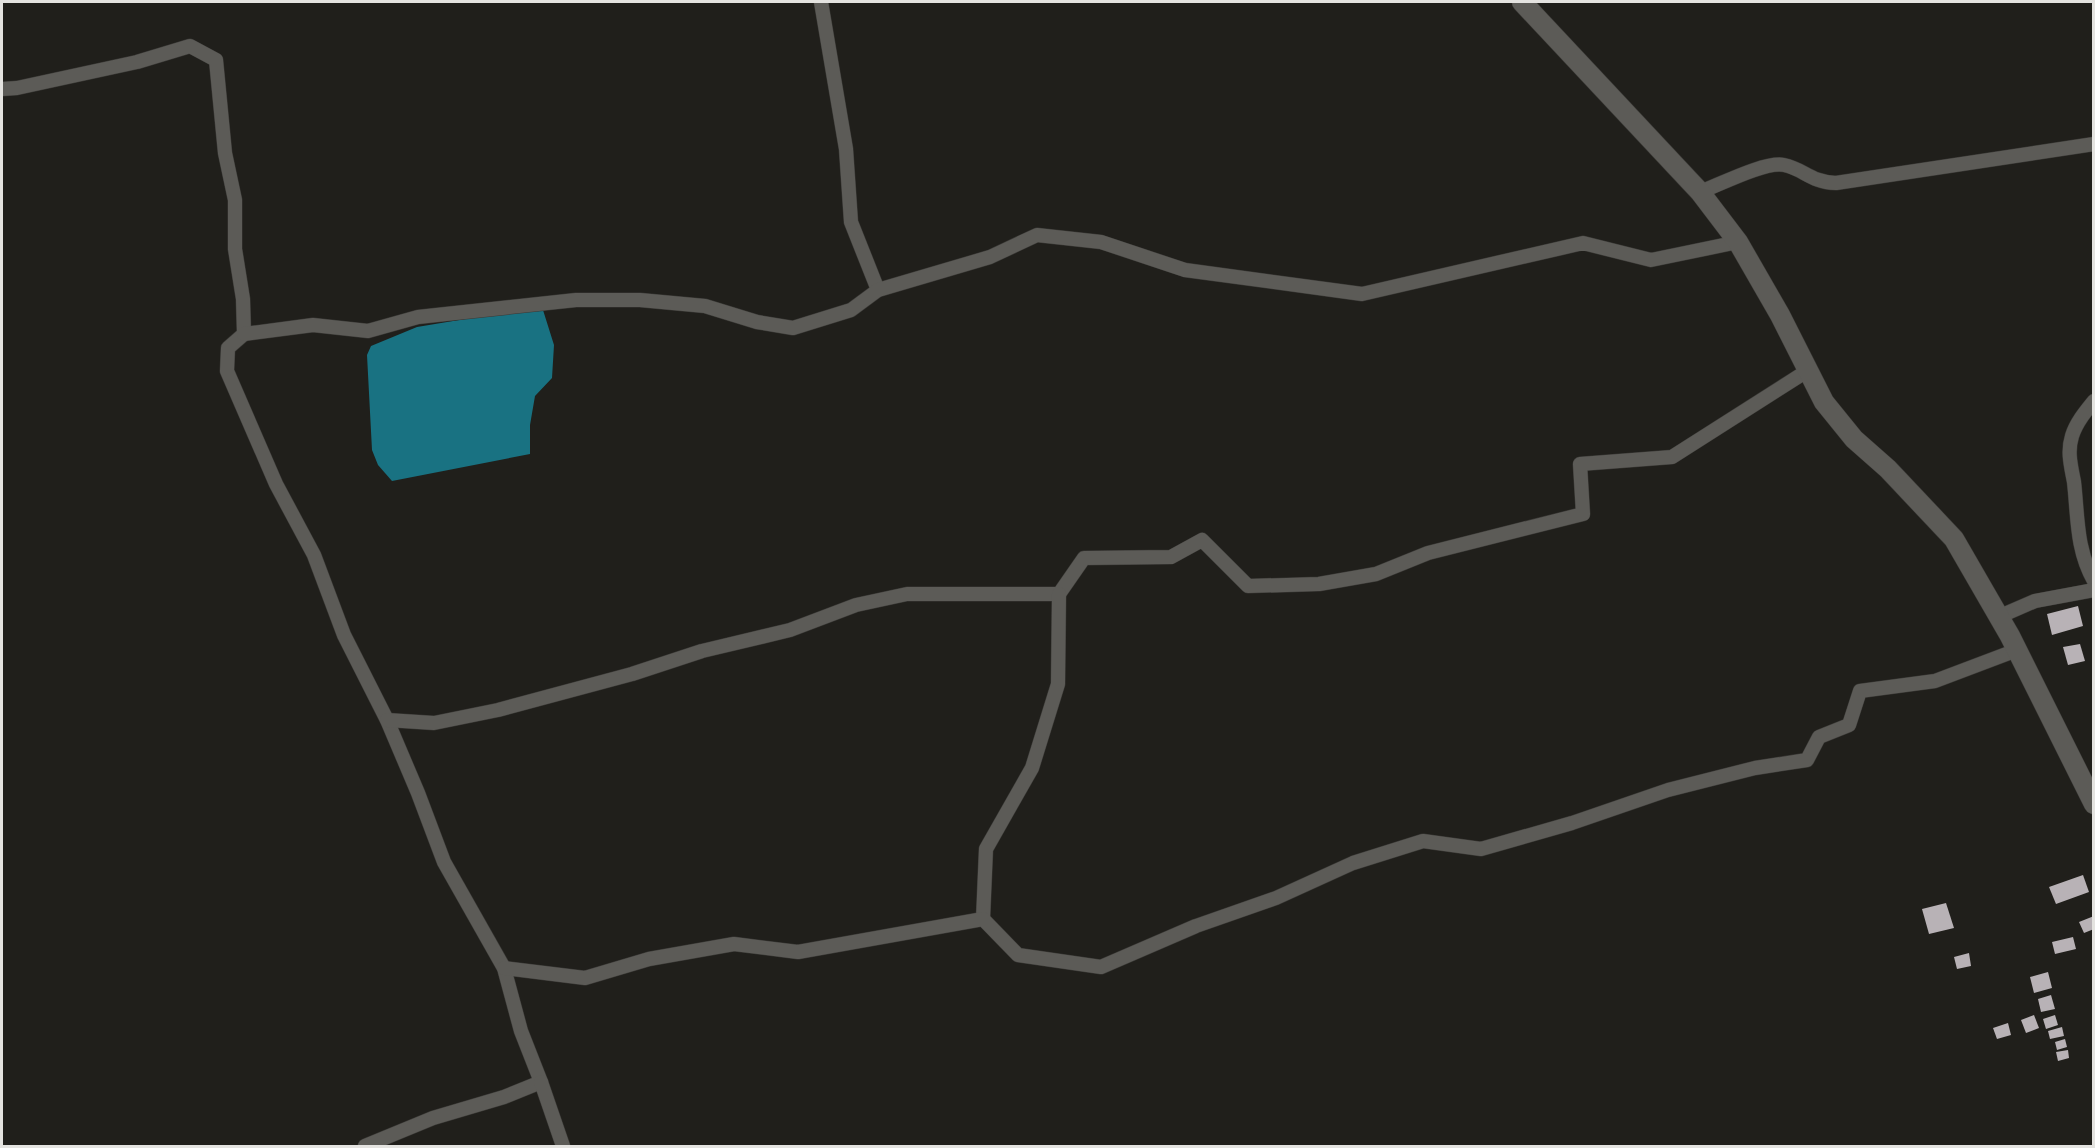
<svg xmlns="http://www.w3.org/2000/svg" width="2095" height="1148" viewBox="0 0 2095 1148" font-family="'Noto Sans',sans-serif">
	<rect width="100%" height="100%" fill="#201f1b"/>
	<polygon fill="#197282" points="543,310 554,345 552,378 535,396 530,425 530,454 392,481 378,465 372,450 367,355 371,346 417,327 471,318"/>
	<g fill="#b8b2b6">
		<polygon points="2078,606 2083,626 2052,635 2047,614"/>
		<polygon points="2080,644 2085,661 2068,665 2063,647"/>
		<polygon points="2083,875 2089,892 2056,904 2049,887"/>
		<polygon points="1946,903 1954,928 1929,934 1922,909"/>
		<polygon points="2094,916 2094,929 2084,933 2079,922"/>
		<polygon points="2073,937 2076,949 2055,954 2052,942"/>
		<polygon points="1969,953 1971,966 1957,969 1954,957"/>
		<polygon points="2048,972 2052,988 2034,993 2030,977"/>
		<polygon points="2051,995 2055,1009 2041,1012 2038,999"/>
		<polygon points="2034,1015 2039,1028 2026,1033 2021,1020"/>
		<polygon points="2055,1015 2058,1025 2046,1029 2043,1019"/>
		<polygon points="2008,1023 2011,1035 1997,1039 1993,1028"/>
		<polygon points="2062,1027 2064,1036 2050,1039 2048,1031"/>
		<polygon points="2065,1039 2067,1047 2057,1050 2055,1042"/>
		<polygon points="2068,1050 2069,1058 2058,1061 2056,1052"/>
	</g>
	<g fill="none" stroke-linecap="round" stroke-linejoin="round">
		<defs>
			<g id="street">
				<polyline points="821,2 846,149 851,222 878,290"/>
				<polyline points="2,89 17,88 137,62 190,46 216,60 225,153 235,200 235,249 243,299 244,334 228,348 227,371 276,484 314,555 344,635 387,720 418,793 444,862 504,968 521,1031 541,1082 504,1097 433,1118 365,1146"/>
				<path d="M 1700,192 C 1719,185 1765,161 1784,165 C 1804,169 1810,182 1836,183 L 2094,144"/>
				<polyline points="244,334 313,325 368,331 418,317 576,300 640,300 705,306 757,322 793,328 851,310 878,290 990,257 1037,235 1101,242 1185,270 1362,294 1583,243 1651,260 1738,242"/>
				<path d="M 2094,401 C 2085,412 2076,423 2072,436 C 2067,452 2071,466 2074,482 C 2078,517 2076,549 2094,581"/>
				<polyline points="1998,617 2035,601 2094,590"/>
				<polyline points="387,720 434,723 498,710 632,674 702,651 790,630 856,605 907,594 1059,594 1084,558 1171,557 1202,540 1248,586 1319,584 1376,574 1428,553 1583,514 1580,464 1672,457 1807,371"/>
				<polyline points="983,919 986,849 1032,768 1058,684 1059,594"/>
				<polyline points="504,968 585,978 649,959 734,944 798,952 983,919 1018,955 1101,967 1196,926 1276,898 1353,863 1423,841 1481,849 1572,823 1668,790 1755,768 1807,760 1819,737 1849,725 1860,691 1935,681 2017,650"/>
				<polyline points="541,1082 563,1146"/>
			</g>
			<polyline id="secondary" points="1522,2 1700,192 1738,242 1780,315 1824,402 1854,439 1888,469 1954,539 2010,636 2094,804"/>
		</defs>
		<use href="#street" stroke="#3a3936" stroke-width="15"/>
		<use href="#secondary" stroke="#3a3936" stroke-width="21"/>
		<use href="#street" stroke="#5c5b57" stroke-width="14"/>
		<use href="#secondary" stroke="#5c5b57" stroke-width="20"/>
	</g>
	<rect width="2095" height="1148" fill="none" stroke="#e4e3e0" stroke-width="6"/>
</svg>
